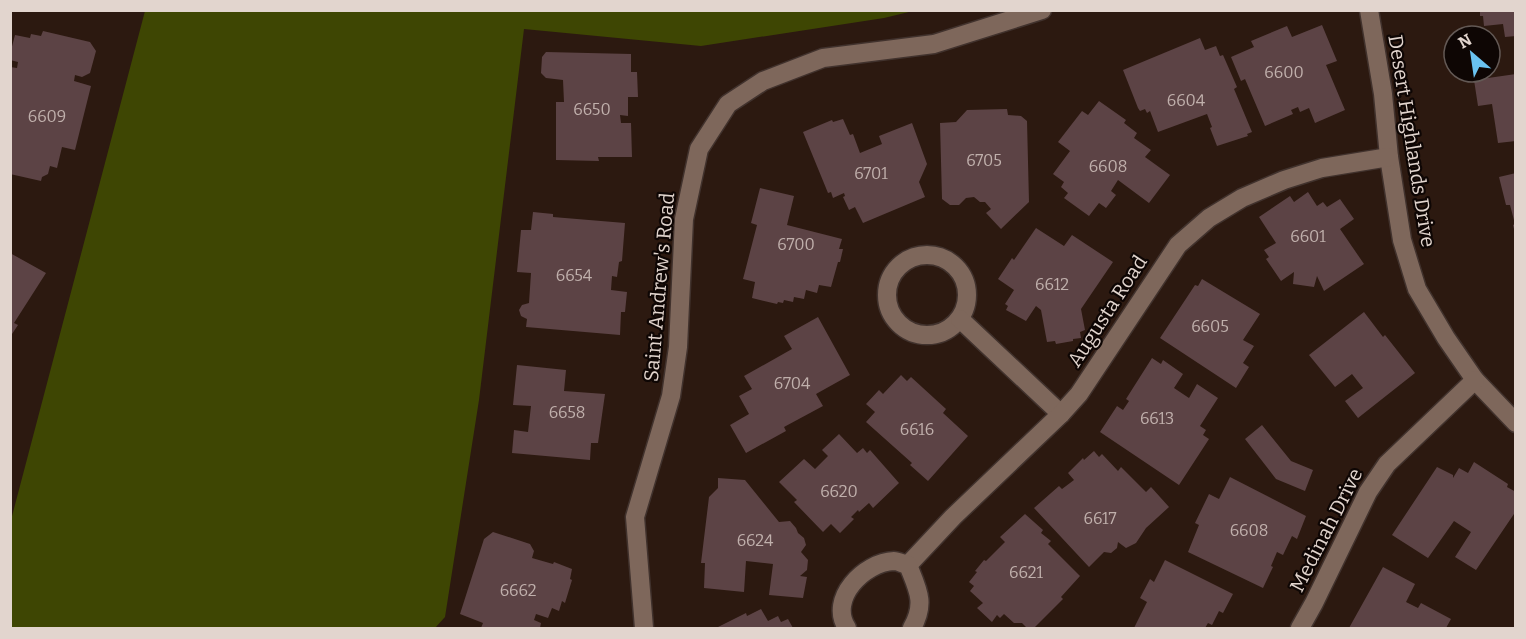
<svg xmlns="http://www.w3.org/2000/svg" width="1526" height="639" viewBox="0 0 1526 639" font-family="Bitter,serif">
	<rect width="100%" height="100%" fill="#2c1910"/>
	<polygon fill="#3e4603" points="145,11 145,10 913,11 884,18 701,46 524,29 479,400 445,617 435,628 11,628 11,520"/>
	<g fill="#5c4345">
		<polygon points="1480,10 1516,10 1516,36 1505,37 1503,24 1484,26 1483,16 1480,16"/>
		<polygon points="1322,25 1337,61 1326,65 1345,110 1315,123 1309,108 1300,112 1298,107 1291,110 1293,114 1265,126 1245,79 1241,81 1231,57 1254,47 1251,41 1287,26 1292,37"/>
		<polygon points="43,31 90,42 96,51 90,73 82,77 75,75 74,81 91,86 75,150 62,147 57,168 50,166 48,174 42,177 41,181 10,174 10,67 17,68 18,62 10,60 10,54 15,35 30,38 31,34 41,36"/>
		<polygon points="1200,38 1205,50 1216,46 1220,56 1223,55 1237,87 1234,89 1252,132 1247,134 1248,136 1217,146 1210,128 1212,127 1207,114 1158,132 1150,111 1147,113 1145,109 1140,111 1138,108 1123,70"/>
		<polygon points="546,52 631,54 631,72 637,72 638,97 628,97 628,116 620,115 621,123 631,123 632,157 598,157 599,161 556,160 556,102 564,102 563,80 546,78 541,73 542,57"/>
		<polygon points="1516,74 1516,141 1498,143 1492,104 1478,106 1474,80"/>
		<polygon points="1099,101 1126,120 1124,123 1137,133 1134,138 1151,150 1145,157 1170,175 1149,203 1118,180 1111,191 1116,195 1106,208 1099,203 1089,216 1064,198 1068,193 1061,187 1064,182 1053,174 1070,151 1058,142 1082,111 1088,115"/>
		<polygon points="1007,109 1008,115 1021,116 1027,121 1029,202 1001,229 986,213 991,209 985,202 980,202 974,197 966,198 959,205 950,205 942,199 940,123 956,122 967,110"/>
		<polygon points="843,119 850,135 853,134 860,153 882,144 879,136 912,123 927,164 919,182 925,197 863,223 855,207 849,210 843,197 845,196 844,193 833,198 831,192 828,193 803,132 832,120 833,122"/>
		<polygon points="1516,173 1516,233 1515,233 1513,225 1515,224 1510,205 1506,205 1499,177"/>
		<polygon points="760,188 794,196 787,225 842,239 839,249 843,249 840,262 838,262 831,287 819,285 817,293 806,290 804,299 794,297 793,302 784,300 783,303 778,302 777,304 752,298 755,282 743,279 757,225 751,223"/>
		<polygon points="1308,192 1317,206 1323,202 1327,207 1340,199 1354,219 1340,229 1364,264 1324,291 1317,276 1314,287 1293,284 1294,272 1281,281 1266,259 1269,257 1264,250 1276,243 1259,217 1290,196 1294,202"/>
		<polygon points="533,212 553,214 553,217 625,223 622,261 619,262 617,277 612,276 611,290 627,292 625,312 621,312 620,335 526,327 527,319 521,316 519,310 522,305 529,303 531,273 517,272 521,230 531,230"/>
		<polygon points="1036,228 1064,246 1072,235 1113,262 1081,309 1085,330 1080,332 1081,338 1073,339 1073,341 1056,344 1055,341 1047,342 1041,310 1036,306 1026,321 1006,310 1008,306 1005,304 1014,290 998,279 1012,258 1014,260"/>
		<polygon points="10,253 46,273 14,323 18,325 10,337"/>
		<polygon points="1202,279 1260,314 1243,340 1254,346 1243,363 1249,367 1236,388 1160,338 1195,285 1198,286"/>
		<polygon points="1364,312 1383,337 1385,335 1415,373 1358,418 1345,401 1363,388 1352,374 1335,387 1309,355"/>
		<polygon points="818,317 850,375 816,394 823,406 784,427 786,431 746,453 730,425 749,414 739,396 752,389 744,376 792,349 784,336"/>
		<polygon points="1152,358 1161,364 1163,360 1183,374 1174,388 1189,398 1197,384 1218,398 1200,426 1206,430 1203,435 1209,439 1179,485 1100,432 1117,406 1123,410 1129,401 1126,399"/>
		<polygon points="517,365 566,370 564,391 605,394 598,443 591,443 590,460 512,453 514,430 528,432 531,406 513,405"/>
		<polygon points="901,375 907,381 911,377 946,409 943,413 968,436 928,481 910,465 912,463 866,422 875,412 866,404 879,390 883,394"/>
		<polygon points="1262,425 1291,461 1313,470 1305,491 1276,479 1245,439"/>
		<polygon points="839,434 857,453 863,448 867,453 870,450 899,483 873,508 869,503 859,512 858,510 851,517 854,519 840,533 831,524 823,532 794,502 797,500 779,482 804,459 815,469 828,456 822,450"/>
		<polygon points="1094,451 1099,457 1102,454 1118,471 1121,467 1146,492 1151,487 1169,507 1146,528 1136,543 1126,548 1118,542 1117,548 1111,553 1104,552 1089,567 1034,508 1059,486 1062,489 1074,480 1068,473 1083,458 1084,460"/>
		<polygon points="1474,462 1508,484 1507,487 1516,492 1516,511 1476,570 1455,557 1471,532 1454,521 1428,558 1392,535 1437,467 1453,475 1453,478 1459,468 1468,473"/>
		<polygon points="1230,477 1306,516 1297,539 1292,536 1283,555 1277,552 1271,566 1273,567 1263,588 1188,552 1199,525 1195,523 1209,494 1219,499"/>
		<polygon points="718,478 745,480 779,522 790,521 796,528 798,533 804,538 806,545 801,552 808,560 807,570 800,576 807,577 803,598 769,595 773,564 746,561 744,592 704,588 705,563 701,563 709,497 718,488"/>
		<polygon points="1025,514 1043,530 1041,533 1051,541 1048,544 1080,576 1061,597 1063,599 1034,628 1027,628 1022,623 1014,623 1004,614 1000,618 997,615 992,622 977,608 983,603 970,591 974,586 969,582 977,572 975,571 984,560 986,561 1005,542 1000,537"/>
		<polygon points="493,532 530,544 534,551 532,558 553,564 554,562 572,569 570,579 572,580 565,603 562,601 559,611 552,608 548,618 536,614 534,620 541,623 540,628 481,628 483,623 460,614 484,539"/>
		<polygon points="1165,560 1233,594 1223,613 1219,611 1212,625 1208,623 1205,628 1134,628 1147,602 1140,598 1150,579 1154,582"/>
		<polygon points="1383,567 1415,584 1406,602 1418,608 1421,603 1451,619 1446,628 1349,628"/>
		<polygon points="761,609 768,621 778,616 781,622 788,619 793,628 716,628 746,613 747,616"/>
	</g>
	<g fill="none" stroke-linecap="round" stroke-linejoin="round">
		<defs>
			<g id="minor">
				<polyline points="1369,10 1383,94 1389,157 1402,240 1417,289 1446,338 1475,380 1516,423"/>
				<circle cx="927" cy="295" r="40"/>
				<polyline points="960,319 1061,414"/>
				<polyline points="908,565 953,517 1061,414 1079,394 1178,245 1209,218 1242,198 1284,180 1322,168 1389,157"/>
				<polyline points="644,628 635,517 671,396 678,347 684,219 699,149 728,104 763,81 823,58 934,44 1042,10"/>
				<path d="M 847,628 C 828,599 864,562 894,561 C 898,561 903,564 908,565 C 918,590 926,603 912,628"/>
				<polyline points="1300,628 1314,603 1368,492 1387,464 1475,380"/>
			</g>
		</defs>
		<use href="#minor" stroke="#41322d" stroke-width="21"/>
		<use href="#minor" stroke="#7e675b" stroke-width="18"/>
	</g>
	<g text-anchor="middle" stroke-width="4.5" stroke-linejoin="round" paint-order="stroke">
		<g font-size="16" fill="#c0b0ac">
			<text x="1284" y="78">6600</text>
			<text x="1186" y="106">6604</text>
			<text x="592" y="115">6650</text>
			<text x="47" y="122">6609</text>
			<text x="984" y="166">6705</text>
			<text x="1108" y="172">6608</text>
			<text x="871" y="179">6701</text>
			<text x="1308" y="242">6601</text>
			<text x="796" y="250">6700</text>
			<text x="574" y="281">6654</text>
			<text x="1052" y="290">6612</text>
			<text x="1210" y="332">6605</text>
			<text x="792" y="389">6704</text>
			<text x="567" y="418">6658</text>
			<text x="1157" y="424">6613</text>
			<text x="917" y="435">6616</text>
			<text x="839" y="497">6620</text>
			<text x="1100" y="524">6617</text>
			<text x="1249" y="536">6608</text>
			<text x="755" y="546">6624</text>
			<text x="1026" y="578">6621</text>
			<text x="518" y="596">6662</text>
		</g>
		<g font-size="20" fill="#e2d5ce" stroke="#0e0604">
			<text transform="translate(1412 141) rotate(81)" y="7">Desert Highlands Drive</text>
			<text transform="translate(659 287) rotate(-85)" y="7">Saint Andrew's Road</text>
			<text transform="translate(1107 311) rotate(-57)" y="7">Augusta Road</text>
			<text transform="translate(1326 530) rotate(-63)" y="7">Medinah Drive</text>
		</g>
	</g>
	<rect width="1526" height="639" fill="none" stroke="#e2d5ce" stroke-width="24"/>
	<g transform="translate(1472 54) rotate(331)"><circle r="28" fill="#0e0604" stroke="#635955" stroke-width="1.5"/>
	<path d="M0-4.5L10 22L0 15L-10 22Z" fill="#6ac3f1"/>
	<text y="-9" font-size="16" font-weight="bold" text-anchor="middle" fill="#e2d5ce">N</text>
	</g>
</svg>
